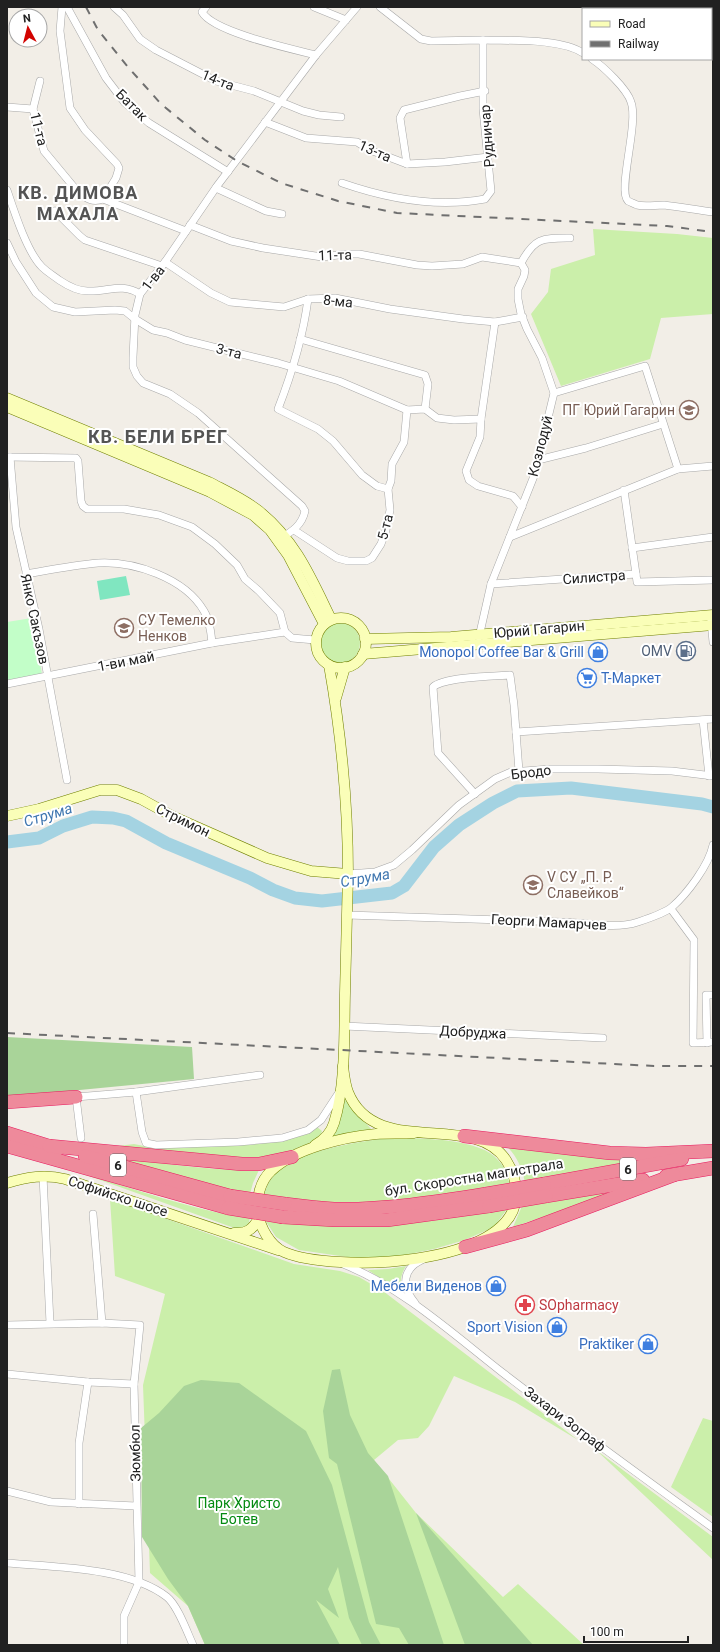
<svg xmlns="http://www.w3.org/2000/svg" width="720" height="1652" viewBox="0 0 720 1652" font-family="Roboto,sans-serif">
	<rect width="100%" height="100%" fill="#f2eee7"/>
	<g fill="#cbefaa">
		<polygon points="593,229 677,234 713,238 713,314 661,318 650,359 561,386 531,314 548,292 551,269 595,255"/>
		<circle cx="340" cy="643" r="20"/>
		<polygon points="347,1096 352,1108 372,1130 347,1133 331,1138 343,1097"/>
		<polygon points="317,1127 322,1131 321,1134 314,1141 285,1153 249,1160 118,1146 134,1144 149,1147 254,1143"/>
		<path d="M 385,1138 C 412,1138 480,1137 498,1160 C 505,1167 507,1175 510,1185 L 485,1189 L 393,1201 L 335,1203 L 264,1196 C 266,1190 267,1184 271,1179 C 293,1150 351,1144 385,1138 Z"/>
		<path d="M 503,1143 C 554,1151 604,1160 656,1160 L 525,1182 C 521,1165 516,1154 503,1143 Z"/>
		<path d="M 101,1155 C 153,1162 206,1171 259,1170 L 253,1183 L 250,1194 L 230,1191 Z"/>
		<path d="M 75,1171 C 133,1188 190,1210 250,1218 L 248,1225 L 237,1229 Z"/>
		<polygon points="635,1186 513,1227 522,1206"/>
		<polygon points="110,1199 294,1264 340,1271 359,1277 383,1291 578,1440 515,1402 454,1376 429,1426 418,1438 398,1440 374,1460 416,1513 503,1597 518,1584 584,1645 205,1645 188,1606 150,1573 143,1385 165,1294 115,1276"/>
		<path d="M 507,1209 L 494,1227 L 465,1240 L 434,1249 L 395,1257 L 361,1259 L 299,1250 L 276,1237 L 265,1220 C 346,1232 428,1224 507,1209 Z"/>
		<path d="M 406,1266 C 400,1276 400,1282 402,1293 L 368,1270 L 388,1269 Z"/>
		<polygon points="703,1418 713,1421 713,1517 671,1487"/>
		<polygon points="596,1450 713,1537 713,1560"/>
	</g>
	<g fill="#a9d499">
		<polygon points="7,1037 192,1047 194,1079 7,1097"/>
		<polygon points="340,1369 350,1415 368,1453 388,1476 444,1645 409,1645 399,1628 376,1624 337,1464 329,1458 323,1411 332,1370"/>
		<polygon points="201,1380 239,1383 306,1431 332,1485 369,1622 381,1645 362,1645 349,1618 338,1567 328,1589 339,1618 316,1600 340,1645 205,1645 188,1606 168,1579 142,1537 141,1428 159,1413 184,1386"/>
		<polygon points="416,1513 533,1645 465,1645"/>
	</g>
	<polygon fill="#c2fec8" points="32,618 42,674 7,680 7,622"/>
	<polygon fill="#80e6c0" points="126,576 130,595 100,600 97,581"/>
	<g fill="none" stroke-linecap="round" stroke-linejoin="round">
		<polyline stroke="#a4d3e2" stroke-width="13" points="7,842 39,838 63,826 92,817 113,818 126,821 166,843 250,878 273,890 295,898 322,901 383,894 392,893 404,886 434,847 459,825 493,803 517,791 571,788 702,804 713,807"/>
		<defs>
			<g id="street">
				<polyline points="62,7 60,31 70,108 85,130 117,164 119,168 116,178 103,199"/>
				<polyline points="67,7 106,78 125,103 149,123 228,172"/>
				<polyline points="114,7 123,15 140,39 156,50 216,81 254,91 303,111 319,115 341,117"/>
				<path d="M 206,7 L 202,12 C 213,32 292,49 316,55"/>
				<polyline points="314,7 346,20"/>
				<path d="M 483,40 C 511,41 560,38 583,53"/>
				<path d="M 592,59 C 604,67 627,89 631,102 C 639,123 617,191 628,201 C 630,202 635,204 637,205 C 646,207 655,205 664,205 C 681,207 697,210 713,212"/>
				<path d="M 40,81 L 33,109 L 44,151 L 78,192 C 86,198 92,203 103,199 L 186,231"/>
				<polyline points="7,107 33,109"/>
				<polyline points="265,122 306,138 357,142 370,150 407,164 445,162 488,157"/>
				<polyline points="407,164 400,118 404,110 460,96 485,91"/>
				<path d="M 342,183 C 388,199 437,208 485,199 L 491,191 L 483,109 L 483,40 L 431,41 L 421,39 L 380,7"/>
				<polyline points="216,188 266,211 282,214"/>
				<path d="M 7,190 C 14,211 27,252 42,267 C 47,272 54,276 59,280 C 68,286 80,292 90,291 C 110,291 122,283 140,294"/>
				<polyline points="55,211 80,236 85,240 162,266"/>
				<polyline points="190,225 231,241 263,248 322,257 346,254 359,254 417,265 432,266 463,264 482,257 521,263 525,270 524,276 518,289 518,299 521,314 527,329 542,358 554,393 534,476 491,584 479,637"/>
				<polyline points="7,243 16,262 36,293 53,307 75,312 115,310 125,311 135,319 153,330 167,333 185,340 278,363 339,381 407,410 425,409 437,418 454,420 481,419"/>
				<polyline points="165,262 211,293 230,302 284,307 308,299 335,298 390,309 463,319 495,322 523,317"/>
				<path d="M 521,263 C 535,237 543,238 570,238"/>
				<path d="M 308,299 C 303,337 292,373 278,409 L 318,429 L 333,441 L 362,475 L 377,486 L 388,489"/>
				<polyline points="495,322 481,419 480,437 466,471 469,480 478,486 513,496 522,507"/>
				<polyline points="300,339 425,375 428,384 425,409"/>
				<polyline points="554,393 645,366 678,469"/>
				<polyline points="7,457 76,458 78,461 81,501 83,506 87,509 124,509 159,515 192,527 215,544 237,565 245,579 259,591 280,613 285,632"/>
				<polyline points="10,457 16,527 39,629 67,780"/>
				<polyline points="538,460 586,448 663,424"/>
				<polyline points="624,490 636,574"/>
				<polyline points="294,530 337,558 348,561 366,561 372,558 381,544 386,530 390,510 388,489 391,481 392,464 404,442 407,410"/>
				<polyline points="510,537 678,469 713,466"/>
				<path d="M 280,538 C 292,532 302,525 305,511 L 302,506 L 198,413 L 170,394 L 143,383 L 137,376 L 133,367 L 133,357 L 135,315 L 140,294 L 165,262 L 217,186 L 316,55 L 357,7"/>
				<polyline points="632,548 713,537"/>
				<path d="M 26,574 C 49,570 74,565 98,563 C 134,561 185,578 204,611 C 210,621 211,633 212,643"/>
				<polyline points="491,584 636,574 637,582 713,580"/>
				<polyline points="711,621 713,642"/>
				<polyline points="7,684 212,643 285,632 292,638 315,640"/>
				<polyline points="703,720 709,776"/>
				<polyline points="516,732 713,719"/>
				<path d="M 475,794 L 438,753 L 433,687 C 444,677 494,676 510,675 L 514,705 L 519,771"/>
				<polyline points="348,874 375,872 394,865 412,850 459,805 495,779 511,772 550,769 598,769 672,771 713,776"/>
				<polyline points="671,909 694,940 693,1043 713,1042"/>
				<path d="M 347,915 C 418,917 489,919 560,922 C 585,922 614,930 638,922 C 647,919 665,913 672,907 C 687,894 709,865 713,845"/>
				<polyline points="344,1026 603,1038"/>
				<polyline points="707,1043 706,995 713,995"/>
				<polyline points="136,1092 142,1132 146,1143 156,1145 238,1142 282,1138 308,1130 321,1120 340,1091"/>
				<polyline points="81,1138 76,1097 136,1092 260,1075"/>
				<polyline points="43,1176 50,1323"/>
				<polyline points="93,1214 102,1323"/>
				<path d="M 343,1264 C 403,1288 453,1334 503,1373 C 572,1426 642,1477 713,1528"/>
				<path d="M 415,1303 C 401,1286 402,1268 424,1259"/>
				<polyline points="7,1325 102,1323 140,1325 134,1384 139,1582 124,1616 124,1645"/>
				<polyline points="7,1374 88,1382 134,1384"/>
				<polyline points="7,1491 51,1502 136,1506"/>
				<polyline points="79,1504 79,1443 88,1382"/>
				<path d="M 7,1563 C 53,1567 129,1567 167,1597 C 178,1606 187,1632 193,1645"/>
			</g>
			<g id="secondary">
				<path d="M 7,398 L 209,482 C 226,491 244,499 259,511 C 296,541 311,578 331,619"/>
				<polyline points="7,407 210,492 253,515 270,530 288,555 324,624"/>
				<circle cx="341" cy="643" r="25"/>
				<polyline points="365,639 451,637 713,615"/>
				<polyline points="363,654 713,625"/>
				<polyline points="336,698 345,667"/>
				<polyline points="7,816 39,809 100,790 117,790 141,799 172,816 267,858 311,871 348,874"/>
				<path d="M 343,1066 C 344,1075 345,1084 348,1092 C 375,1160 473,1110 506,1160 C 513,1171 517,1183 516,1196 C 514,1267 332,1273 284,1252 C 270,1246 260,1227 258,1213 C 256,1199 260,1181 271,1171 C 295,1148 344,1137 376,1134 C 389,1133 402,1134 414,1133"/>
				<path d="M 315,1145 C 324,1140 331,1133 334,1123 C 346,1085 344,1033 345,993 C 346,954 347,915 348,875 C 348,805 341,733 329,665"/>
				<path d="M 7,1183 C 27,1177 45,1174 65,1179 L 278,1250"/>
				<path d="M 234,1233 C 247,1234 253,1229 259,1218"/>
			</g>
			<g id="highway">
				<polyline points="7,1102 76,1097"/>
				<polyline points="7,1133 58,1149"/>
				<polyline points="464,1136 610,1153 646,1154 713,1151"/>
				<polyline points="7,1146 228,1208"/>
				<polyline points="49,1146 242,1164 259,1164 292,1157"/>
				<polyline points="85,1156 230,1196"/>
				<polyline points="666,1176 713,1168"/>
				<polyline points="544,1184 682,1159"/>
				<polyline points="546,1196 643,1180"/>
				<path d="M 285,1204 C 301,1206 318,1208 334,1209 C 385,1210 436,1202 486,1194"/>
				<polyline points="283,1217 335,1220 387,1220 489,1206"/>
				<polyline points="465,1247 527,1230 674,1175"/>
			</g>
		</defs>
		<use href="#street" stroke="#a8a8a8" stroke-width="8"/>
		<use href="#secondary" stroke="#708000" stroke-width="11"/>
		<use href="#highway" stroke="#e81b5f" stroke-width="14"/>
		<use href="#street" stroke="#fff" stroke-width="7"/>
		<use href="#secondary" stroke="#fafeb8" stroke-width="10"/>
		<use href="#highway" stroke="#ee8a9b" stroke-width="13"/>
		<g stroke="#6f6f6f" stroke-width="2" stroke-dasharray="8 8" stroke-linecap="butt">
			<polyline points="86,7 98,30 128,67 161,104 205,140 237,161 281,183 338,201 397,213 667,226 713,232"/>
			<polyline points="7,1033 654,1066 713,1066"/>
		</g>
		<defs>
			<g id="highway-bridge">
				<polyline points="486,1194 544,1184"/>
				<polyline points="230,1196 285,1204"/>
				<polyline points="489,1206 546,1196"/>
				<polyline points="228,1208 283,1217"/>
			</g>
		</defs>
		<use href="#highway-bridge" stroke="#e81b5f" stroke-width="14" stroke-linecap="butt"/>
		<use href="#highway-bridge" stroke="#ee8a9b" stroke-width="13"/>
	</g>
	<defs>
		<symbol id="school-ring" viewBox="-11 -11 22 22"><circle r="9.5" fill="#fff" stroke="#8d6e63" stroke-width="1.5"/><path d="M0-5L7-2L0 1L-7-2ZM-4 1L0 2.5L4 1V4Q0 6-4 4Z" fill="#8d6e63"/></symbol>
		<symbol id="fuel-ring" viewBox="-11 -11 22 22"><circle r="9.5" fill="#fff" stroke="#5c6f8a" stroke-width="1.5"/><path d="M-5.5-6h7V0h2V4h1.3V-2.5L3-4.5l.8-.8L6-3V5H2.5V1h-1V6h-7ZM-4.2-4.7v3.2H.2V-4.7Z" fill="#5c6f8a"/></symbol>
		<symbol id="shop-ring" viewBox="-11 -11 22 22"><circle r="9.5" fill="#fff" stroke="#3f7fe0" stroke-width="1.5"/><path d="M-5-2.5h2.3a2.7 3.5 0 0 1 5.4 0H5L5.5 6h-11ZM-1.5-2.5h3a1.5 2.3 0 0 0-3 0Z" fill="#3f7fe0"/></symbol>
		<symbol id="supermarket-ring" viewBox="-11 -11 22 22"><circle r="9.5" fill="#fff" stroke="#3f7fe0" stroke-width="1.5"/><path d="M-6-5.5h2.5l.6 2H6L4.5 2H-2.5L-4.4-4H-6ZM-1.5 3.2a1.3 1.3 0 1 0 .1 0ZM3 3.2a1.3 1.3 0 1 0 .1 0Z" fill="#3f7fe0"/></symbol>
		<symbol id="pharmacy-ring" viewBox="-11 -11 22 22"><circle r="9.5" fill="#fff" stroke="#e0444e" stroke-width="1.5"/><path d="M-2-6h4v4h4v4h-4v4h-4v-4h-4v-4h4Z" fill="#e0444e"/></symbol>
	</defs>
	<g fill-rule="evenodd">
		<use href="#school-ring" x="678" y="399" width="22" height="22"/>
		<use href="#school-ring" x="113" y="617" width="22" height="22"/>
		<use href="#fuel-ring" x="675" y="640" width="22" height="22"/>
		<use href="#shop-ring" x="587" y="641" width="22" height="22"/>
		<use href="#supermarket-ring" x="576" y="667" width="22" height="22"/>
		<use href="#school-ring" x="522" y="874" width="22" height="22"/>
		<use href="#shop-ring" x="485" y="1275" width="22" height="22"/>
		<use href="#pharmacy-ring" x="514" y="1294" width="22" height="22"/>
		<use href="#shop-ring" x="546" y="1316" width="22" height="22"/>
		<use href="#shop-ring" x="637" y="1333" width="22" height="22"/>
	</g>
	<g text-anchor="middle" stroke-width="4" stroke-linejoin="round" paint-order="stroke">
		<g fill="#fff" stroke="#646464" stroke-width="1">
			<rect x="110" y="1154" width="16" height="22" rx="3"/>
			<rect x="620" y="1158" width="16" height="22" rx="3"/>
		</g>
		<g font-size="13" font-weight="bold" fill="#212121">
			<text x="118" y="1170">6</text>
			<text x="628" y="1174">6</text>
		</g>
		<g font-size="14" fill="#212121" stroke="#fff">
			<text transform="translate(218 80) rotate(22)" y="5">14-та</text>
			<text transform="translate(132 105) rotate(45)" y="5">Батак</text>
			<text transform="translate(39 129) rotate(76)" y="5">11-та</text>
			<text transform="translate(487 136) rotate(-94)" y="5">Рудничар</text>
			<text transform="translate(375 151) rotate(24)" y="5">13-та</text>
			<text transform="translate(335 255) rotate(-2)" y="5">11-та</text>
			<text transform="translate(153 278) rotate(-52)" y="5">1-ва</text>
			<text transform="translate(338 301) rotate(6)" y="5">8-ма</text>
			<text transform="translate(229 351) rotate(14)" y="5">3-та</text>
			<text transform="translate(540 446) rotate(-76)" y="5">Козлодуй</text>
			<text transform="translate(385 527) rotate(-76)" y="5">5-та</text>
			<text transform="translate(594 577) rotate(-4)" y="5">Силистра</text>
			<text transform="translate(35 619) rotate(78)" y="5">Янко Сакъзов</text>
			<text transform="translate(539 629) rotate(-5)" y="5">Юрий Гагарин</text>
			<text transform="translate(126 661) rotate(-11)" y="5">1-ви май</text>
			<text transform="translate(531 772) rotate(-7)" y="5">Бродо</text>
			<text transform="translate(183 820) rotate(26)" y="5">Стримон</text>
			<text transform="translate(549 922) rotate(3)" y="5">Георги Мамарчев</text>
			<text transform="translate(473 1032) rotate(3)" y="5">Добруджа</text>
			<text transform="translate(474 1177) rotate(-9)" y="5">бул. Скоростна магистрала</text>
			<text transform="translate(118 1196) rotate(18)" y="5">Софийско шосе</text>
			<text transform="translate(565 1419) rotate(37)" y="5">Захари Зограф</text>
			<text transform="translate(135 1453) rotate(-91)" y="5">Зюмбюл</text>
		</g>
		<g font-size="14" fill="#785e54" stroke="#fff" text-anchor="start">
			<text x="675" y="415" text-anchor="end">ПГ Юрий Гагарин</text>
			<text x="138" y="625">СУ Темелко<tspan x="138" dy="16">Ненков</tspan></text>
			<text x="547" y="882">V СУ „П. Р.<tspan x="547" dy="16">Славейков“</tspan></text>
		</g>
		<g font-size="14" fill="#4e5e75" stroke="#fff" text-anchor="end">
			<text x="672" y="656">OMV</text>
		</g>
		<g font-size="14" fill="#366cbe" stroke="#fff" text-anchor="end">
			<text x="584" y="657">Monopol Coffee Bar &amp; Grill</text>
			<text x="601" y="683" text-anchor="start">Т-Маркет</text>
			<text x="482" y="1291">Мебели Виденов</text>
			<text x="543" y="1332">Sport Vision</text>
			<text x="634" y="1349">Praktiker</text>
		</g>
		<g font-size="14" fill="#be3a42" stroke="#fff" text-anchor="start">
			<text x="539" y="1310">SOpharmacy</text>
		</g>
		<g font-size="14" fill="#038a10" stroke="#fff">
			<text x="239" y="1508">Парк Христо<tspan x="239" dy="16">Ботев</tspan></text>
		</g>
		<g font-size="15" font-style="italic" fill="#4278b1" stroke="#fff">
			<text transform="translate(48 815) rotate(-17)" y="5">Струма</text>
			<text transform="translate(365 878) rotate(-10)" y="5">Струма</text>
		</g>
		<g font-size="18" font-weight="bold" letter-spacing="1" fill="#545454" stroke="#fff">
			<text x="78" y="199">КВ. ДИМОВА<tspan x="78" dy="21">МАХАЛА</tspan></text>
			<text x="158" y="443">КВ. БЕЛИ БРЕГ</text>
		</g>
	</g>
	<rect width="720" height="1652" fill="none" stroke="#212121" stroke-width="16"/>
	<rect x="582" y="8" width="130" height="52" fill="#ffffff" stroke="#a6a6a6"/>
	<rect x="590" y="21" width="20" height="6" fill="#fafeb8" stroke="#a6a6a6"/>
	<text x="618" y="28" font-size="12" fill="#212121">Road</text>
	<rect x="590" y="41" width="20" height="6" fill="#6f6f6f" stroke="#a6a6a6"/>
	<text x="618" y="48" font-size="12" fill="#212121">Railway</text>
	<g transform="translate(28 28) rotate(353)"><circle r="19" fill="#ffffff" stroke="#a6a6a6"/>
	<path d="M0-3L7 15L0 10L-7 15Z" fill="#d20300"/>
	<text y="-6" font-size="11" font-weight="bold" text-anchor="middle" fill="#212121">N</text>
	</g>
	<path d="M584 1636v6h104v-6" fill="none" stroke="#212121" stroke-width="2"/>
	<text x="590" y="1636" font-size="12" fill="#212121" stroke="#ffffff" stroke-width="3" paint-order="stroke">100 m</text>
</svg>
